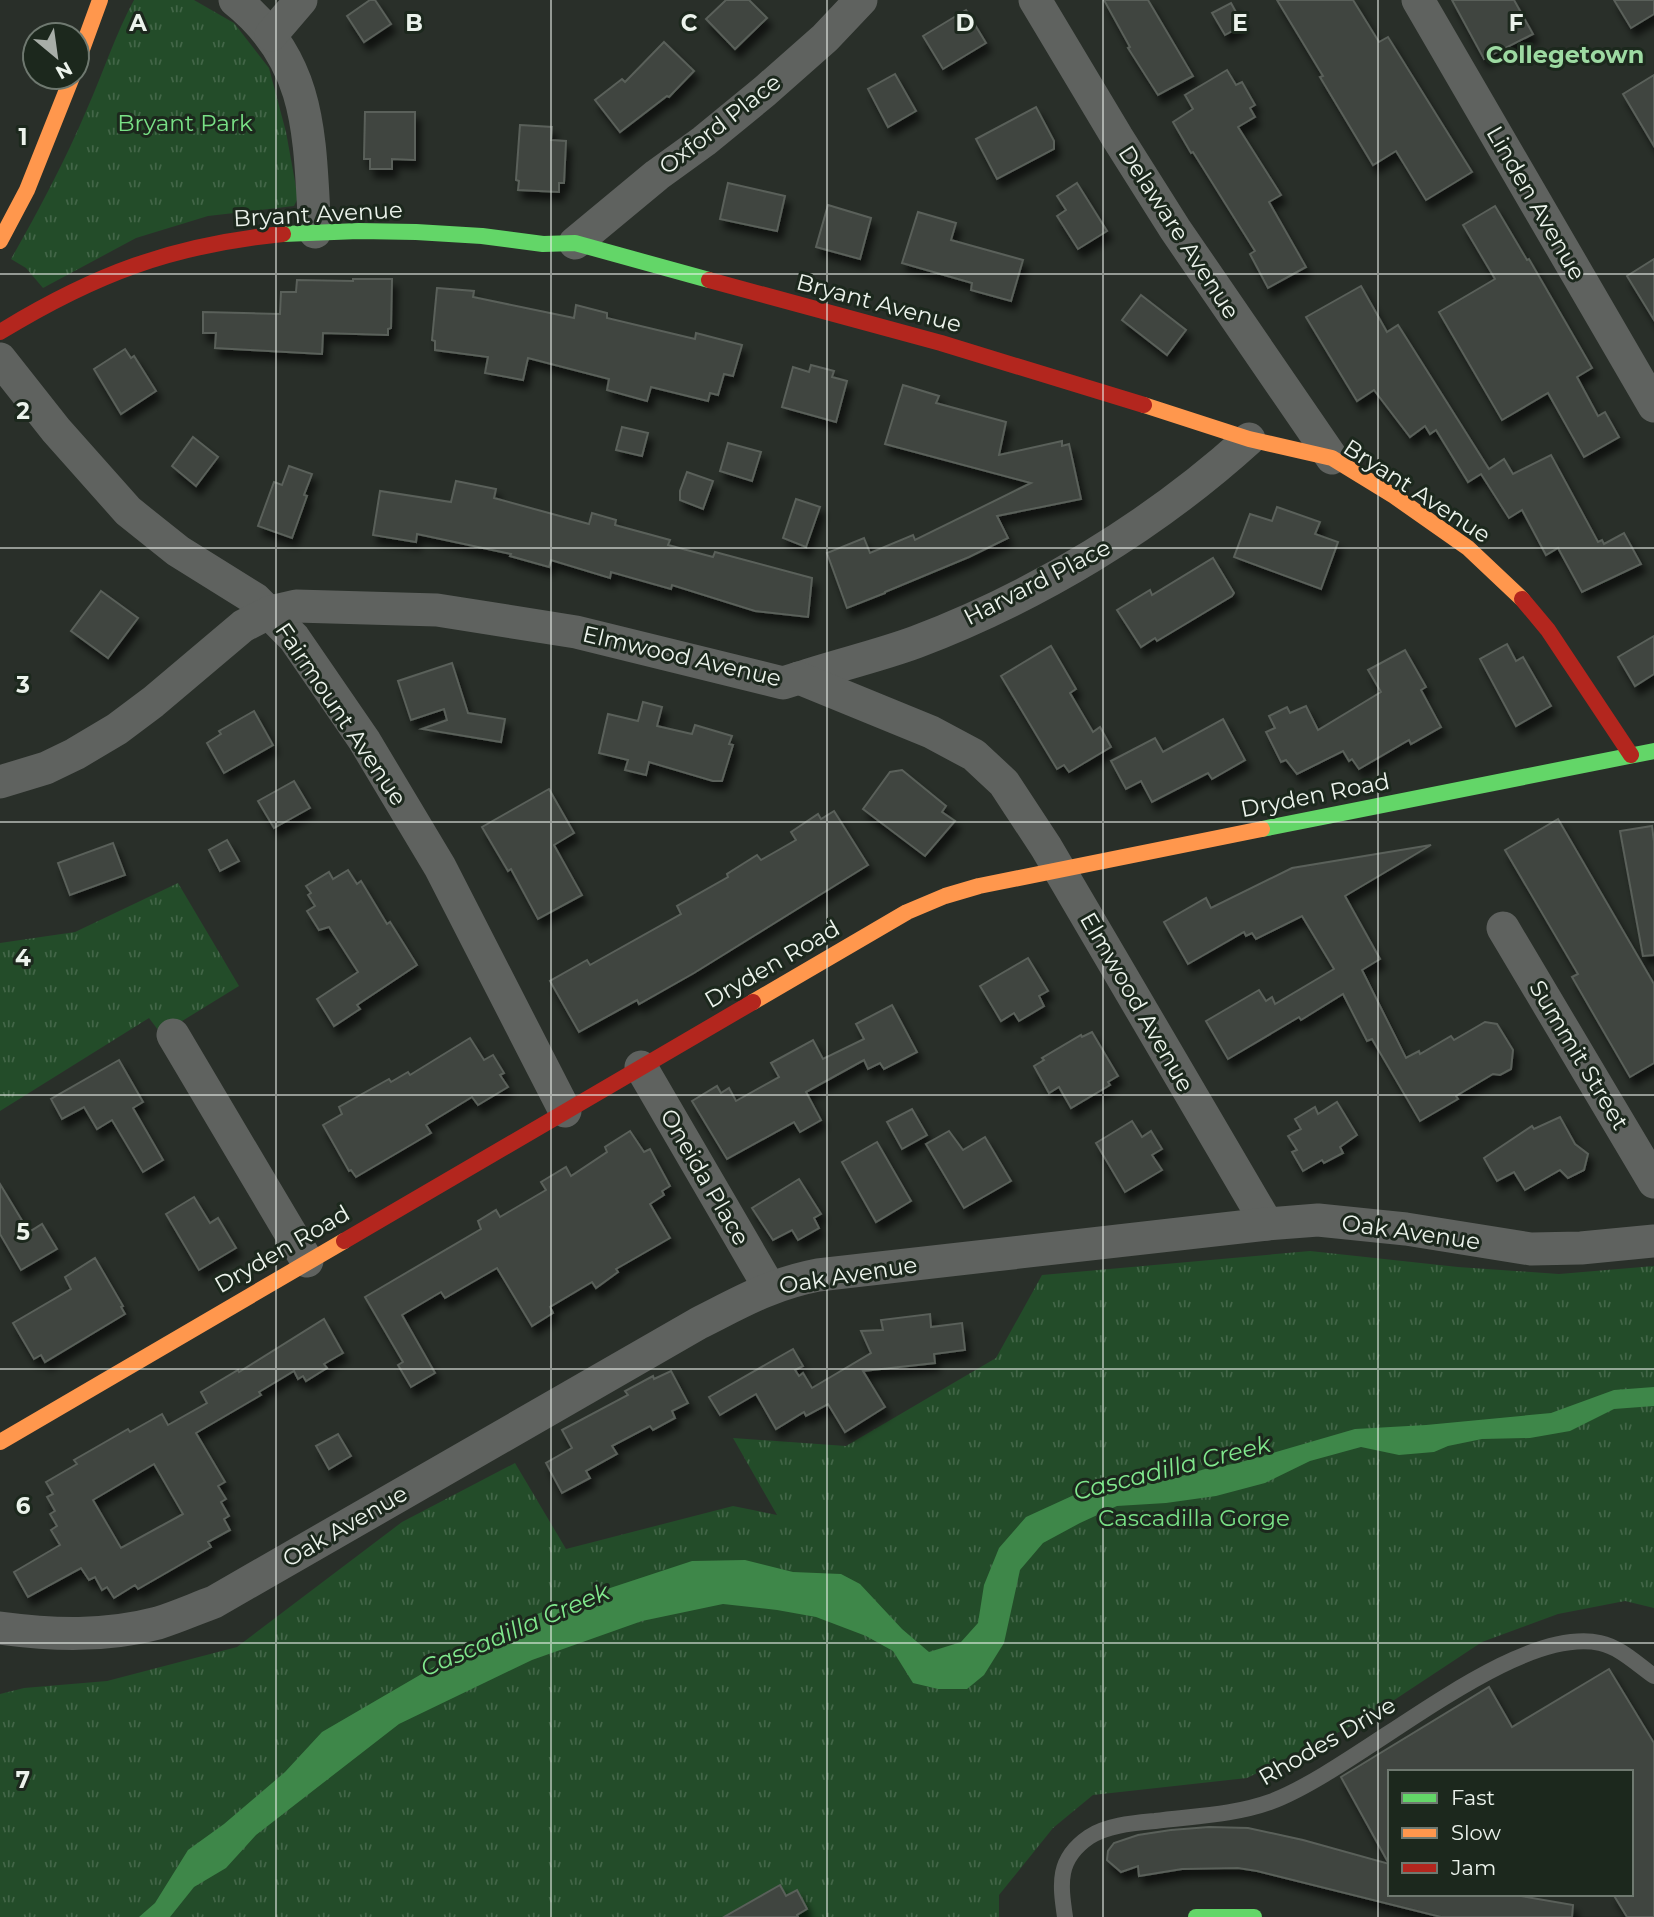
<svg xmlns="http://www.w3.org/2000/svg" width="1654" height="1917" viewBox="0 0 1654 1917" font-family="Montserrat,sans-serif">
	<defs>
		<pattern id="park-tufts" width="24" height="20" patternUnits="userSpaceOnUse" patternTransform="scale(1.75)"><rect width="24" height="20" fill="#234c29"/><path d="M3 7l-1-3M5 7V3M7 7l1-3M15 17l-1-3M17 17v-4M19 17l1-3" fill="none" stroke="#436648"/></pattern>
		<filter id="shadow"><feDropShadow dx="4.5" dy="8" stdDeviation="3.5" flood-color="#0009"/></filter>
	</defs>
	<rect width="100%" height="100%" fill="#292f29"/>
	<g fill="url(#park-tufts)">
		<path d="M 134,0 L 194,0 L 234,23 L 269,68 L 286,132 L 298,198 L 294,206 L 208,216 L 136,238 L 43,288 L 26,268 L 11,259 C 39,210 65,161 87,109 C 103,73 115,35 134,0 Z"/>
		<polygon points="178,883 239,986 161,1034 149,1018 0,1111 0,943 75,932"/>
		<polygon points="1310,1251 1458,1267 1559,1274 1654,1266 1654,1608 1625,1601 1558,1614 1482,1642 1367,1718 1247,1778 1093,1795 1053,1828 999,1895 999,1917 0,1917 0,1694 24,1688 107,1681 237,1647 402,1522 515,1463 566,1549 733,1506 777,1515 733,1438 846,1446 996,1358 1042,1275"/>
	</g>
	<polygon fill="#3e8749" points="1654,1387 1654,1406 1614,1409 1570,1431 1530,1438 1482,1439 1448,1446 1434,1452 1399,1455 1361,1447 1310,1461 1265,1483 1216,1496 1166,1503 1117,1506 1080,1523 1043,1543 1020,1570 1004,1643 984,1675 967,1689 938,1689 913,1683 893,1651 866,1636 816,1617 777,1610 723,1604 642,1621 532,1660 399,1724 256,1835 226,1868 194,1887 170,1917 139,1917 155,1903 188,1850 224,1824 285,1772 322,1732 504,1626 604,1590 692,1561 745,1560 793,1572 841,1574 860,1584 902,1629 929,1652 961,1642 978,1623 984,1585 999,1548 1026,1517 1074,1495 1127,1483 1172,1479 1205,1469 1238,1463 1355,1429 1426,1425 1551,1413 1614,1390"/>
	<g fill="#3f443f" stroke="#5a605a" stroke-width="2" fill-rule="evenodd" filter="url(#shadow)">
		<polygon points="370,0 375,0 391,24 364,42 347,16"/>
		<polygon points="726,0 749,0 767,18 735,49 706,19"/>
		<polygon points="1104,0 1148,0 1193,76 1158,95 1128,48 1130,47"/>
		<polygon points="1277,0 1353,0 1379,42 1388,37 1472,172 1426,200 1396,151 1373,165 1320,77 1323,76"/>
		<polygon points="1452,0 1514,0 1533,34 1484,59"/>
		<polygon points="1614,0 1654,0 1654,14 1631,28"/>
		<polygon points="1231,3 1243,25 1225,35 1212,13"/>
		<polygon points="966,10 986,43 943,69 923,36"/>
		<polygon points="664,42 694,71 669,97 667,96 620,132 595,100 622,79 625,82"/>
		<polygon points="1227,70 1236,85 1242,82 1255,105 1250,108 1255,117 1238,127 1281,195 1269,202 1306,267 1268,288 1250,254 1255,251 1193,152 1191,153 1173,122 1193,109 1185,95"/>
		<polygon points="895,74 916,111 888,127 868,89"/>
		<polygon points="1654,75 1654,146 1623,94"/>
		<polygon points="1036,107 1054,141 1054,149 997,179 976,139"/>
		<polygon points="365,112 415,112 415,160 392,159 392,169 370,169 370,159 364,159"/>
		<polygon points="520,125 552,127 551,140 566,141 564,183 559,183 559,192 518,190 519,181 516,180"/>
		<polygon points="728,183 785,196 777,231 720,219"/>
		<polygon points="1077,183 1107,231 1078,249 1057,216 1066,210 1057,196"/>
		<polygon points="828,205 871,218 860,259 816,247"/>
		<polygon points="1495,206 1527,260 1529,259 1592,368 1577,377 1598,416 1605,412 1619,437 1584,457 1548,393 1502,420 1439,312 1495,279 1463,225"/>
		<polygon points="918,212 956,223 951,240 1023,260 1011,301 971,290 972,283 902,263"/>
		<polygon points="1654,259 1654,320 1627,276"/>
		<polygon points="353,279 392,279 391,328 388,329 388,335 323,333 322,354 215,348 216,333 203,333 203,312 280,314 281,292 296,292 297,280 353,281"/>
		<polygon points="1361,286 1387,332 1398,325 1489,469 1504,459 1513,474 1551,455 1598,542 1602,540 1604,544 1624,533 1641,564 1582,592 1558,548 1546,555 1522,510 1509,518 1481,474 1468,482 1436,430 1430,434 1425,426 1410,437 1374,390 1357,401 1306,317"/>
		<polygon points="437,288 474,291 473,297 574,318 576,305 607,313 607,318 695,339 696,333 742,345 733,376 724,374 718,395 710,393 708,401 651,387 647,401 607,390 609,379 528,358 523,380 485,373 488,357 435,350 435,341 432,340"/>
		<polygon points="1141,295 1186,330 1167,355 1122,320"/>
		<polygon points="125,349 131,358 134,356 156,391 121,414 94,369"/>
		<polygon points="811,365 834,371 832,377 847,381 836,422 782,407 793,367 809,372"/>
		<polygon points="903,385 939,396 936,403 1006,422 999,455 1062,441 1062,446 1069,444 1081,499 997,516 1008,538 969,557 885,592 885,593 847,608 827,553 864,538 870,553 913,535 915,540 1031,483 885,444"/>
		<polygon points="622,427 648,433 642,456 616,450"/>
		<polygon points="193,437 218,457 196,486 172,466"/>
		<polygon points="728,443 761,452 752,481 720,471"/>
		<polygon points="289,466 312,474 304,495 307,496 292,538 258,526 274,482 282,485"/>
		<polygon points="687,472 713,481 703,509 680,500 680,491"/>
		<polygon points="456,481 496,489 494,498 589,524 592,513 616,520 615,525 670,540 668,545 713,557 715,552 812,578 808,617 755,611 672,585 671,589 611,572 610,578 551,560 549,567 510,556 511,554 417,534 416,542 373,535 380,491 451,502"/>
		<polygon points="796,499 820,507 806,547 783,538"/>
		<polygon points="1277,507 1320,522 1315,534 1338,542 1321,589 1234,557 1250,514 1272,521"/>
		<polygon points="1213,558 1234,593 1232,596 1157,641 1155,638 1141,647 1117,610 1150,590 1152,595"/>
		<polygon points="101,591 138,618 108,658 71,631"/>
		<polygon points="1654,636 1654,674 1635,686 1618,657"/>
		<polygon points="1507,644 1516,661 1523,657 1551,706 1516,726 1480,659"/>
		<polygon points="1051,646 1076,689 1070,693 1093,732 1100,727 1111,747 1069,772 1064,765 1057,769 1001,676"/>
		<polygon points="1405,650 1426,687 1421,690 1441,727 1411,744 1409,740 1359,769 1352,759 1349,761 1343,751 1297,774 1286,760 1281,762 1266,732 1275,728 1269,716 1287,707 1290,713 1306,706 1318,730 1381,692 1368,670"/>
		<polygon points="452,663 468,713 505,719 501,742 422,729 447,720 444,709 411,720 398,681"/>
		<polygon points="643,702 662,707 657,726 692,734 695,725 732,736 729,744 733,745 722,781 713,781 649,762 646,775 625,770 628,760 599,753 608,714 638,721"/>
		<polygon points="254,711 273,745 224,773 207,743 221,734 219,731"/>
		<polygon points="1223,719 1245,760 1212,779 1208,773 1152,802 1141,781 1126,789 1111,761 1155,738 1163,752"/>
		<polygon points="902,770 946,806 942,812 955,821 925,856 863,809 890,772"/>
		<polygon points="294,781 310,808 274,828 258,801"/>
		<polygon points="549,789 574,833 554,845 582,895 538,919 511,869 508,871 482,827"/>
		<polygon points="834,811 868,865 694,973 639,1004 637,1000 579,1032 550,981 587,960 590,965 681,914 677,906 728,877 727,874 757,855 761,860 796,840 791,832 818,814 821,819"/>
		<polygon points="1558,819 1654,984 1654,1063 1630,1077 1572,977 1578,974 1505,850"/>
		<polygon points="1652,826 1654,842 1654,955 1643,956 1620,831"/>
		<polygon points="227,840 239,861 220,871 209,850"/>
		<polygon points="113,843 125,875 70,895 58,863"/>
		<polygon points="1431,845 1345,896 1380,959 1362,970 1406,1058 1419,1051 1420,1054 1451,1036 1454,1040 1485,1022 1497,1024 1513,1050 1511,1069 1500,1075 1493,1074 1456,1096 1458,1099 1420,1121 1372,1039 1367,1041 1343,994 1301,1020 1299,1017 1228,1059 1206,1021 1259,990 1266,1001 1272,997 1275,1004 1334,969 1302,916 1256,939 1252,933 1246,936 1244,932 1188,964 1164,922 1206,898 1211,908 1292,868"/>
		<polygon points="348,870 357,884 361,881 387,924 390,922 417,965 357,1005 360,1009 334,1026 317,999 358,972 329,927 319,930 307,911 315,906 308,895 311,893 306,886 329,872 333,879"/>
		<polygon points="1028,958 1048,991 1039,996 1044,1006 1019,1021 1014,1013 1001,1021 980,986"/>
		<polygon points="892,1005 917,1052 884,1069 880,1063 868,1069 864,1060 806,1092 821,1120 800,1132 794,1122 727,1159 692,1101 717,1086 721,1093 729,1088 736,1101 779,1077 771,1063 813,1040 823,1059 864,1039 856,1024"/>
		<polygon points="1092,1032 1118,1076 1108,1082 1110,1085 1071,1108 1059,1087 1049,1093 1034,1066 1044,1060 1042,1058 1081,1035 1082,1037"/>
		<polygon points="470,1038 484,1060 493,1055 504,1073 500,1075 508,1087 478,1105 472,1097 426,1125 431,1133 356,1177 351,1170 349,1171 323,1125 342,1114 339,1107 389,1079 391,1082 408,1072 410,1075"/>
		<polygon points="119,1060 143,1102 133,1108 163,1160 143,1172 112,1120 97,1129 84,1107 62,1119 51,1099"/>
		<polygon points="1337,1102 1357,1135 1340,1147 1343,1153 1324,1163 1322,1160 1303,1171 1292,1152 1297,1150 1288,1136 1301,1129 1295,1119 1315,1107 1318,1114"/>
		<polygon points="912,1109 927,1135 902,1149 887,1122"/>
		<polygon points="1560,1117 1575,1144 1588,1154 1584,1170 1568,1178 1560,1170 1525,1190 1514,1172 1497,1181 1484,1158 1532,1126 1534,1129"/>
		<polygon points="1132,1121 1142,1137 1151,1131 1162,1149 1152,1155 1162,1170 1125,1192 1096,1143"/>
		<polygon points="630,1131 644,1152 650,1149 670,1186 662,1191 664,1195 650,1204 670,1238 616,1269 618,1272 596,1288 592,1282 550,1307 553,1313 532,1326 497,1268 445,1298 441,1292 402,1315 435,1373 411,1387 398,1365 403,1362 365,1297 481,1229 478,1221 496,1210 500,1217 546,1190 541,1182 566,1167 571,1176 607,1152 605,1147"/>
		<polygon points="949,1131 963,1150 985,1137 1011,1181 964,1208 926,1144"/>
		<polygon points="877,1142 911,1201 876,1222 842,1162"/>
		<polygon points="799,1179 821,1214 814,1218 819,1228 798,1240 792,1230 773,1240 752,1208"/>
		<polygon points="0,1184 29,1232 42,1224 57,1249 21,1270 0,1234"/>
		<polygon points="194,1197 210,1223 218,1218 236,1248 199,1270 166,1214"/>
		<polygon points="95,1258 123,1306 121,1307 125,1314 45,1362 41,1355 34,1359 13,1323 71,1289 65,1277"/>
		<polygon points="930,1314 931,1327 962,1323 965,1350 934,1354 935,1363 863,1371 885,1407 845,1432 828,1404 806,1416 804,1412 776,1429 756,1394 720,1415 709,1397 793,1349 803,1366 795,1370 799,1376 803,1373 812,1388 871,1353 861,1331 883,1330 881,1320"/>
		<path d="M 324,1319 L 343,1353 L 324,1364 L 327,1368 L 306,1381 L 303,1376 L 298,1379 L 294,1371 L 259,1392 L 261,1395 L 196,1433 L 225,1482 L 218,1486 L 226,1499 L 221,1502 L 229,1516 L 224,1519 L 230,1530 L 208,1542 L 211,1547 L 138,1589 L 135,1585 L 114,1598 L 107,1587 L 102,1590 L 95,1577 L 89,1580 L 81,1568 L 28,1597 L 14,1572 L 60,1545 L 51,1530 L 57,1526 L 50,1514 L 55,1511 L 47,1497 L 53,1494 L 46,1482 L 77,1464 L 74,1460 L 128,1429 L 130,1432 L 162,1414 L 168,1425 L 207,1403 L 201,1392 L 238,1370 L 239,1372 ZM 154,1464 L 183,1514 L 121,1548 L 93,1500 Z"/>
		<polygon points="671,1371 688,1403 672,1411 675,1418 653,1430 650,1426 612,1446 617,1454 586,1471 590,1478 562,1493 546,1463 572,1448 562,1430 628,1395 625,1391 653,1376 654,1379"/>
		<polygon points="338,1434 351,1456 329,1469 316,1446"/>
		<polygon points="1609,1669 1654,1743 1654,1917 1627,1917 1613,1894 1631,1894 1631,1772 1390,1772 1390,1894 1509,1894 1573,1905 1572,1917 1441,1917 1257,1871 1238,1868 1182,1869 1139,1876 1138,1866 1121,1872 1107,1860 1108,1851 1114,1843 1138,1835 1171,1830 1209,1827 1248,1828 1303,1840 1389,1864 1341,1777 1489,1687 1512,1727"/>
		<polygon points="780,1885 786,1896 797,1890 807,1909 797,1915 798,1917 724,1917"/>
	</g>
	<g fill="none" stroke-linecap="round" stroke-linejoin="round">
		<path stroke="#5f625f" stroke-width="16" d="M 1065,1917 C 1060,1883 1057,1859 1089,1837 C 1107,1825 1134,1823 1155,1821 C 1193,1816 1234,1815 1270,1802 C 1358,1770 1511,1624 1600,1643 C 1620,1647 1638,1665 1654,1676"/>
		<g stroke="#5f625f" stroke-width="33">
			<path d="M 235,0 C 314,63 309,140 315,232"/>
			<polyline points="1035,0 1117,137 1175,229 1332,458"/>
			<polyline points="1418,0 1654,406"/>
			<polyline points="271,35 301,0"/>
			<polyline points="575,243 657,175 704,141 765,91 825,38 861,0"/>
			<polyline points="0,359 56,430 128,511 178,551 255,599 294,638 364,740 440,867 565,1111"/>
			<path d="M 799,678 C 838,665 878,656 916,642 C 1037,596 1153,526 1249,439"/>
			<polyline points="0,782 46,768 75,754 117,729 153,702 243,626 270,612 296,606 437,610 576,632 783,683 799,678 931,732 974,755 1004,783 1046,847 1267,1224"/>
			<polyline points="1503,928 1654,1182"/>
			<polyline points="173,1035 307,1261"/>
			<polyline points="641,1067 769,1287"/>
			<path d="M 0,1628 C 53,1635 105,1637 158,1623 C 177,1617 195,1609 214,1602 L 699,1323 C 741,1302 771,1284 818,1275 L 1267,1224 L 1318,1220 L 1406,1229 L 1531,1249 L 1581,1248 L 1654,1241"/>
		</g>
		<g stroke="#63d668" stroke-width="16">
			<polyline points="283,234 359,231 416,232 482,236 543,244 575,243 709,280"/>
			<polyline points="1262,829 1654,751"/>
			<polyline points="1196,1917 1254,1917"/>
		</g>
		<g stroke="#ff974d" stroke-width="16">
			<polyline points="77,63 100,0"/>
			<polyline points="0,241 27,190 72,77"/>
			<polyline points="1144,405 1249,439 1332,458 1394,496 1468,548 1522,599"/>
			<polyline points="753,1002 907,912 945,896 979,886 1262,829"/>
			<polyline points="0,1442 344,1241"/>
		</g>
		<g stroke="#b3261e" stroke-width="16">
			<polyline points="709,280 941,343 1144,405"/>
			<path d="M 0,332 C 95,274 172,245 283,234"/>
			<polyline points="1522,599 1548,630 1631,755"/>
			<polyline points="344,1241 753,1002"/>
		</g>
	</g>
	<path fill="none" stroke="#ecf3ec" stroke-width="2" stroke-opacity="0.55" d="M 276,0 L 276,1917M 551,0 L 551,1917M 827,0 L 827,1917M 1103,0 L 1103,1917M 1378,0 L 1378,1917M 0,274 L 1654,274M 0,548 L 1654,548M 0,822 L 1654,822M 0,1095 L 1654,1095M 0,1369 L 1654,1369M 0,1643 L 1654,1643"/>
	<g text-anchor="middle" stroke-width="6" stroke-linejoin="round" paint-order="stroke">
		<g font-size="23" fill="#79e186" stroke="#1c281d">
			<text x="185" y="131">Bryant Park</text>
			<text x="1194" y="1526">Cascadilla Gorge</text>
		</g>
		<g font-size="23" fill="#ecf3ec" stroke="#1c281d">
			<text transform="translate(720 124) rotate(-38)" y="8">Oxford Place</text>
			<text transform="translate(1536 203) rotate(60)" y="8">Linden Avenue</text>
			<text transform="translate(318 214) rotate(-3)" y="8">Bryant Avenue</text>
			<text transform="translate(1179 232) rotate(57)" y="8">Delaware Avenue</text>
			<text transform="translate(879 303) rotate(15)" y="8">Bryant Avenue</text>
			<text transform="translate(1417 491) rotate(33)" y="8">Bryant Avenue</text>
			<text transform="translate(1037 582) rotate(-27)" y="8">Harvard Place</text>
			<text transform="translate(682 656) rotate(13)" y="8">Elmwood Avenue</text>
			<text transform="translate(341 714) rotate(56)" y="8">Fairmount Avenue</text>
			<text transform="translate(1315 795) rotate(-11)" y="8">Dryden Road</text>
			<text transform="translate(772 964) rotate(-30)" y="8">Dryden Road</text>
			<text transform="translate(1137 1002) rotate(60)" y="8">Elmwood Avenue</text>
			<text transform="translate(1579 1055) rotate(59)" y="8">Summit Street</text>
			<text transform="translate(705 1177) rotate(60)" y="8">Oneida Place</text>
			<text transform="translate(1411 1232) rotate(8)" y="8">Oak Avenue</text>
			<text transform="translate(282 1249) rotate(-30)" y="8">Dryden Road</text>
			<text transform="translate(848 1275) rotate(-9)" y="8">Oak Avenue</text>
			<text transform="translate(345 1526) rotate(-30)" y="8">Oak Avenue</text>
			<text transform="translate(1327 1741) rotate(-30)" y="8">Rhodes Drive</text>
		</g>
		<g font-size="24" font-weight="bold" fill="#9ddaa2" stroke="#1c281d">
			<text x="1565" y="63">Collegetown</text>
		</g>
		<g font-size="24" font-style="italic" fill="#80e88d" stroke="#1c281d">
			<text transform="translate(1172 1468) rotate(-14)" y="8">Cascadilla Creek</text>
			<text transform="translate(515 1630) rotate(-23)" y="8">Cascadilla Creek</text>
		</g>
	</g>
	<g font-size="23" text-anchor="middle" font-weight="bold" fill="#ecf3ec" stroke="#1c281d" stroke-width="6" stroke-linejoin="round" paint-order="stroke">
		<text x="138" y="31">A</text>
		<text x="414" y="31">B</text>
		<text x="689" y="31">C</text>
		<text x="965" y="31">D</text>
		<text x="1240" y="31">E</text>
		<text x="1516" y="31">F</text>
		<text x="23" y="145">1</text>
		<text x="23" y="419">2</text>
		<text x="23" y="693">3</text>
		<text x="23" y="966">4</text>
		<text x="23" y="1240">5</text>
		<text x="23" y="1514">6</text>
		<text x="23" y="1788">7</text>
	</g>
	<rect x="1388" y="1770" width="245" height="126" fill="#1c281d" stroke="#6f7970" stroke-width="2"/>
	<rect x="1402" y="1793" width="35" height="10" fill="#63d668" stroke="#6f7970" stroke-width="2"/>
	<text x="1451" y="1805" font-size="21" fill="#ecf3ec">Fast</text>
	<rect x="1402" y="1828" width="35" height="10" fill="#ff974d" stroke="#6f7970" stroke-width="2"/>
	<text x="1451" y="1840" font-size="21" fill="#ecf3ec">Slow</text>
	<rect x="1402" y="1863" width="35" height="10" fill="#b3261e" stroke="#6f7970" stroke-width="2"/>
	<text x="1451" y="1875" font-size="21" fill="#ecf3ec">Jam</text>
	<g transform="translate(56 56) rotate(151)"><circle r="33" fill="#1c281d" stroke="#6f7970" stroke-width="2"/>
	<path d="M0-5L12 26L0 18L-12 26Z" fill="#a8aea8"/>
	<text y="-10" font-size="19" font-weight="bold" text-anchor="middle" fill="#ecf3ec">N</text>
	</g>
</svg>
